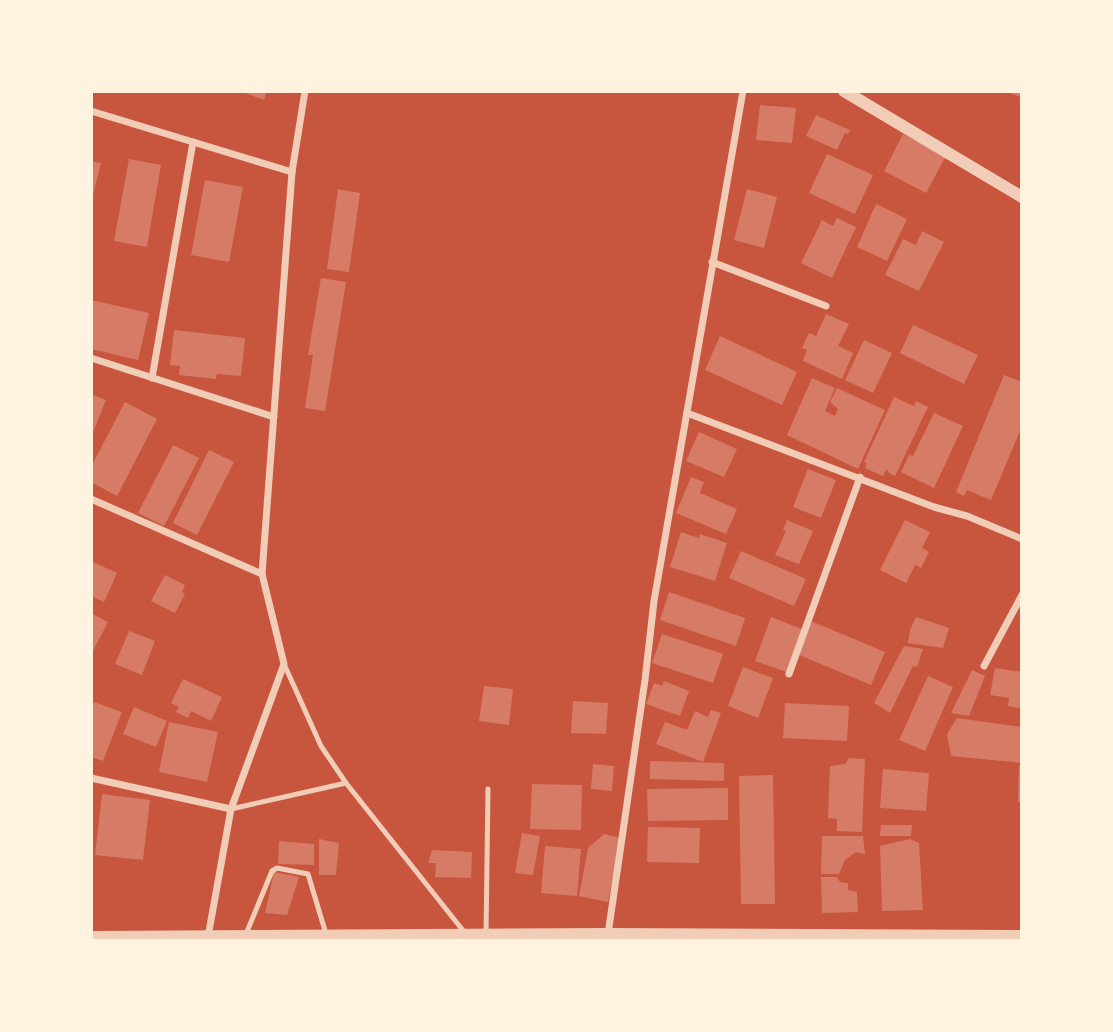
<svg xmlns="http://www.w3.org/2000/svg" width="1113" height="1032" viewBox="0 0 1113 1032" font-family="Signika,sans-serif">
	<rect width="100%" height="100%" fill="#c8553d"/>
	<g fill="#d67c66">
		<polygon points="240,91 267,91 264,100"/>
		<polygon points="1005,91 1022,91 1022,98"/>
		<polygon points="760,105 796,108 792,143 756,140"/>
		<polygon points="816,115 850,130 848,134 845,133 837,150 806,136"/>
		<polygon points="903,134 946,156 926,193 884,171"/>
		<polygon points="827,154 873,175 855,214 809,193"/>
		<polygon points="129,159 161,165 147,247 114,241"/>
		<polygon points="91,161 101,163 92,199 91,199"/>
		<polygon points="205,180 243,187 229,262 191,255"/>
		<polygon points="338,189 360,193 349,272 327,269"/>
		<polygon points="747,189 777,197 764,248 734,240"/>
		<polygon points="876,204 907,219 887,261 857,247"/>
		<polygon points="837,218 856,227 832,278 801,263 822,220 833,226"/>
		<polygon points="922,231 944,242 919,291 885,275 903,239 916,245"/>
		<polygon points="321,278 346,282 325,411 305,408 313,355 308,355"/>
		<polygon points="91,300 149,313 138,360 91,349"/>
		<polygon points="826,314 849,324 838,346 853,353 842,379 803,361 807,350 802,348 809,333 816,336"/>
		<polygon points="913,325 978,355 964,384 900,353"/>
		<polygon points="174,330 245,338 241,376 217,374 216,379 179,375 180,366 170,365"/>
		<polygon points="720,336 797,372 782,405 705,370"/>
		<polygon points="864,340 892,353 873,393 845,380"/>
		<polygon points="1004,375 1022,382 1022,426 991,500 967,490 964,496 956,492"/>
		<polygon points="812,378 835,388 825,411 835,416 838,409 830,402 837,388 885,410 858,469 787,435"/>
		<polygon points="91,394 106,400 91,437"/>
		<polygon points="894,397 914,406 916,401 928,407 895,476 889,473 887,469 883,476 865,468 867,463 864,462"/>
		<polygon points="125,402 157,419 117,496 91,482 91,467"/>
		<polygon points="934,413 963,426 934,488 901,472 909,455 913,456"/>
		<polygon points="699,432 737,449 724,477 686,461"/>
		<polygon points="173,445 199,458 164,526 138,513"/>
		<polygon points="209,450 234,462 197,535 173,523"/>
		<polygon points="808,469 836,480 821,518 793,507"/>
		<polygon points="691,477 704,482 700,493 737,509 726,534 676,513"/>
		<polygon points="787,520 813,531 799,564 775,555 786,531 783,530"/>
		<polygon points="905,520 930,532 922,548 929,552 921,568 915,565 906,583 880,570"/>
		<polygon points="681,532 699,538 700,534 727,543 715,581 670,567"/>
		<polygon points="741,551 806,579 794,606 729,578"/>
		<polygon points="91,561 117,573 104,602 91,596"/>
		<polygon points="165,575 185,585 182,592 185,594 175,613 151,601"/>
		<polygon points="669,592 745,618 736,646 660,620"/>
		<polygon points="91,613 108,622 93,651 91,649"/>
		<polygon points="771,617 802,629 787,672 755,661"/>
		<polygon points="916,617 949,628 943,648 908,643 910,630"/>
		<polygon points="811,621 885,652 871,685 797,654"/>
		<polygon points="129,631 155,641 142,675 115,664"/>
		<polygon points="662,634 723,654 713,683 652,663"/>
		<polygon points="904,646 923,649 917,667 913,666 890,713 874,703"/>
		<polygon points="743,667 773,678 758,718 728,706"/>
		<polygon points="995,668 1022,672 1022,701 1019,708 1008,706 1009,698 990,695"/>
		<polygon points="972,670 985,676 969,716 951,713"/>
		<polygon points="928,676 953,687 925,751 899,740"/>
		<polygon points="183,679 222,697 211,721 191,711 188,718 176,712 179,707 171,703"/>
		<polygon points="664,681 689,691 680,716 646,704 654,683 662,686"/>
		<polygon points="484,686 513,689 509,725 479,721"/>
		<polygon points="573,701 608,703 606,734 571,733"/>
		<polygon points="94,702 122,712 103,761 91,757 91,709"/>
		<polygon points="785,703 849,706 847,741 783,738"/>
		<polygon points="134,707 167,721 156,747 123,734"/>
		<polygon points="711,710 721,713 703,762 656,744 665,722 687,730 695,711 708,717"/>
		<polygon points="957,718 1022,727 1022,763 951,756 947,734"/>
		<polygon points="169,722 218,732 207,782 159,772"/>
		<polygon points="848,758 865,759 862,832 837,831 837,819 828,818 830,766 846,764"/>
		<polygon points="650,761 724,763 724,781 650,779"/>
		<polygon points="593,764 614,766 612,791 591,789"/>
		<polygon points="1019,766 1022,766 1022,803 1018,802"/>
		<polygon points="883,769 929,773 926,811 880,808"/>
		<polygon points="773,775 775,904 741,904 739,776"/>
		<polygon points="532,784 582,785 581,830 530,829"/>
		<polygon points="728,788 728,820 648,821 647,789"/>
		<polygon points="102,794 150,800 143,860 95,855"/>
		<polygon points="881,825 912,825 911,836 880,836"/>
		<polygon points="648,827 700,828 699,863 647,862"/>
		<polygon points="522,833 540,836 533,875 515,873"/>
		<polygon points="604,834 621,838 608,902 579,896 588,848"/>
		<polygon points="822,836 863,836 865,854 856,852 845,860 839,874 821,874"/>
		<polygon points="319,839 339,843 336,875 319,875"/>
		<polygon points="910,839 919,843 923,910 882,911 880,846"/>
		<polygon points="279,841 314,844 314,865 278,864"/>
		<polygon points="545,846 581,849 577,896 541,893"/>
		<polygon points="432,850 472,852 471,878 435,877 436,863 428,863"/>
		<polygon points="274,872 299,877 287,915 265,913"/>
		<polygon points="821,877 837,877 840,882 848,883 848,890 857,892 858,912 822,913"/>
	</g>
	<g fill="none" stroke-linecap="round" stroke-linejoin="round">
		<g stroke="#f1ccb7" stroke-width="5">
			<polyline points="284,664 321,746 346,783 465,933"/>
			<polyline points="231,809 346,783"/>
			<polyline points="246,934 272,871 277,868 308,874 326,934"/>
			<polyline points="486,935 488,789"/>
		</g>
		<g stroke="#f1ccb7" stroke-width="7">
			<polyline points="91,111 292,172"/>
			<polyline points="712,262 826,306"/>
			<polyline points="91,358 274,417"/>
			<polyline points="152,378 193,142"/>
			<polyline points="687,413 934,507 967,516 1022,539"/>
			<polyline points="91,499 262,574 284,664 231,809 208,937"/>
			<polyline points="262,574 292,172 305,91"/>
			<polyline points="984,666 1022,595"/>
			<polyline points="789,674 860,477"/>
			<polyline points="91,778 231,809"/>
			<polyline points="607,941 645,680 654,601 743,91"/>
		</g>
		<g stroke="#f1ccb7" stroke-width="12">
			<polyline points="844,91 1022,197"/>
			<polyline points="91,937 609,934 1022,936"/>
		</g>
	</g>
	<rect width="1113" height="1032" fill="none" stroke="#fff3e0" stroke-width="186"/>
</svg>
